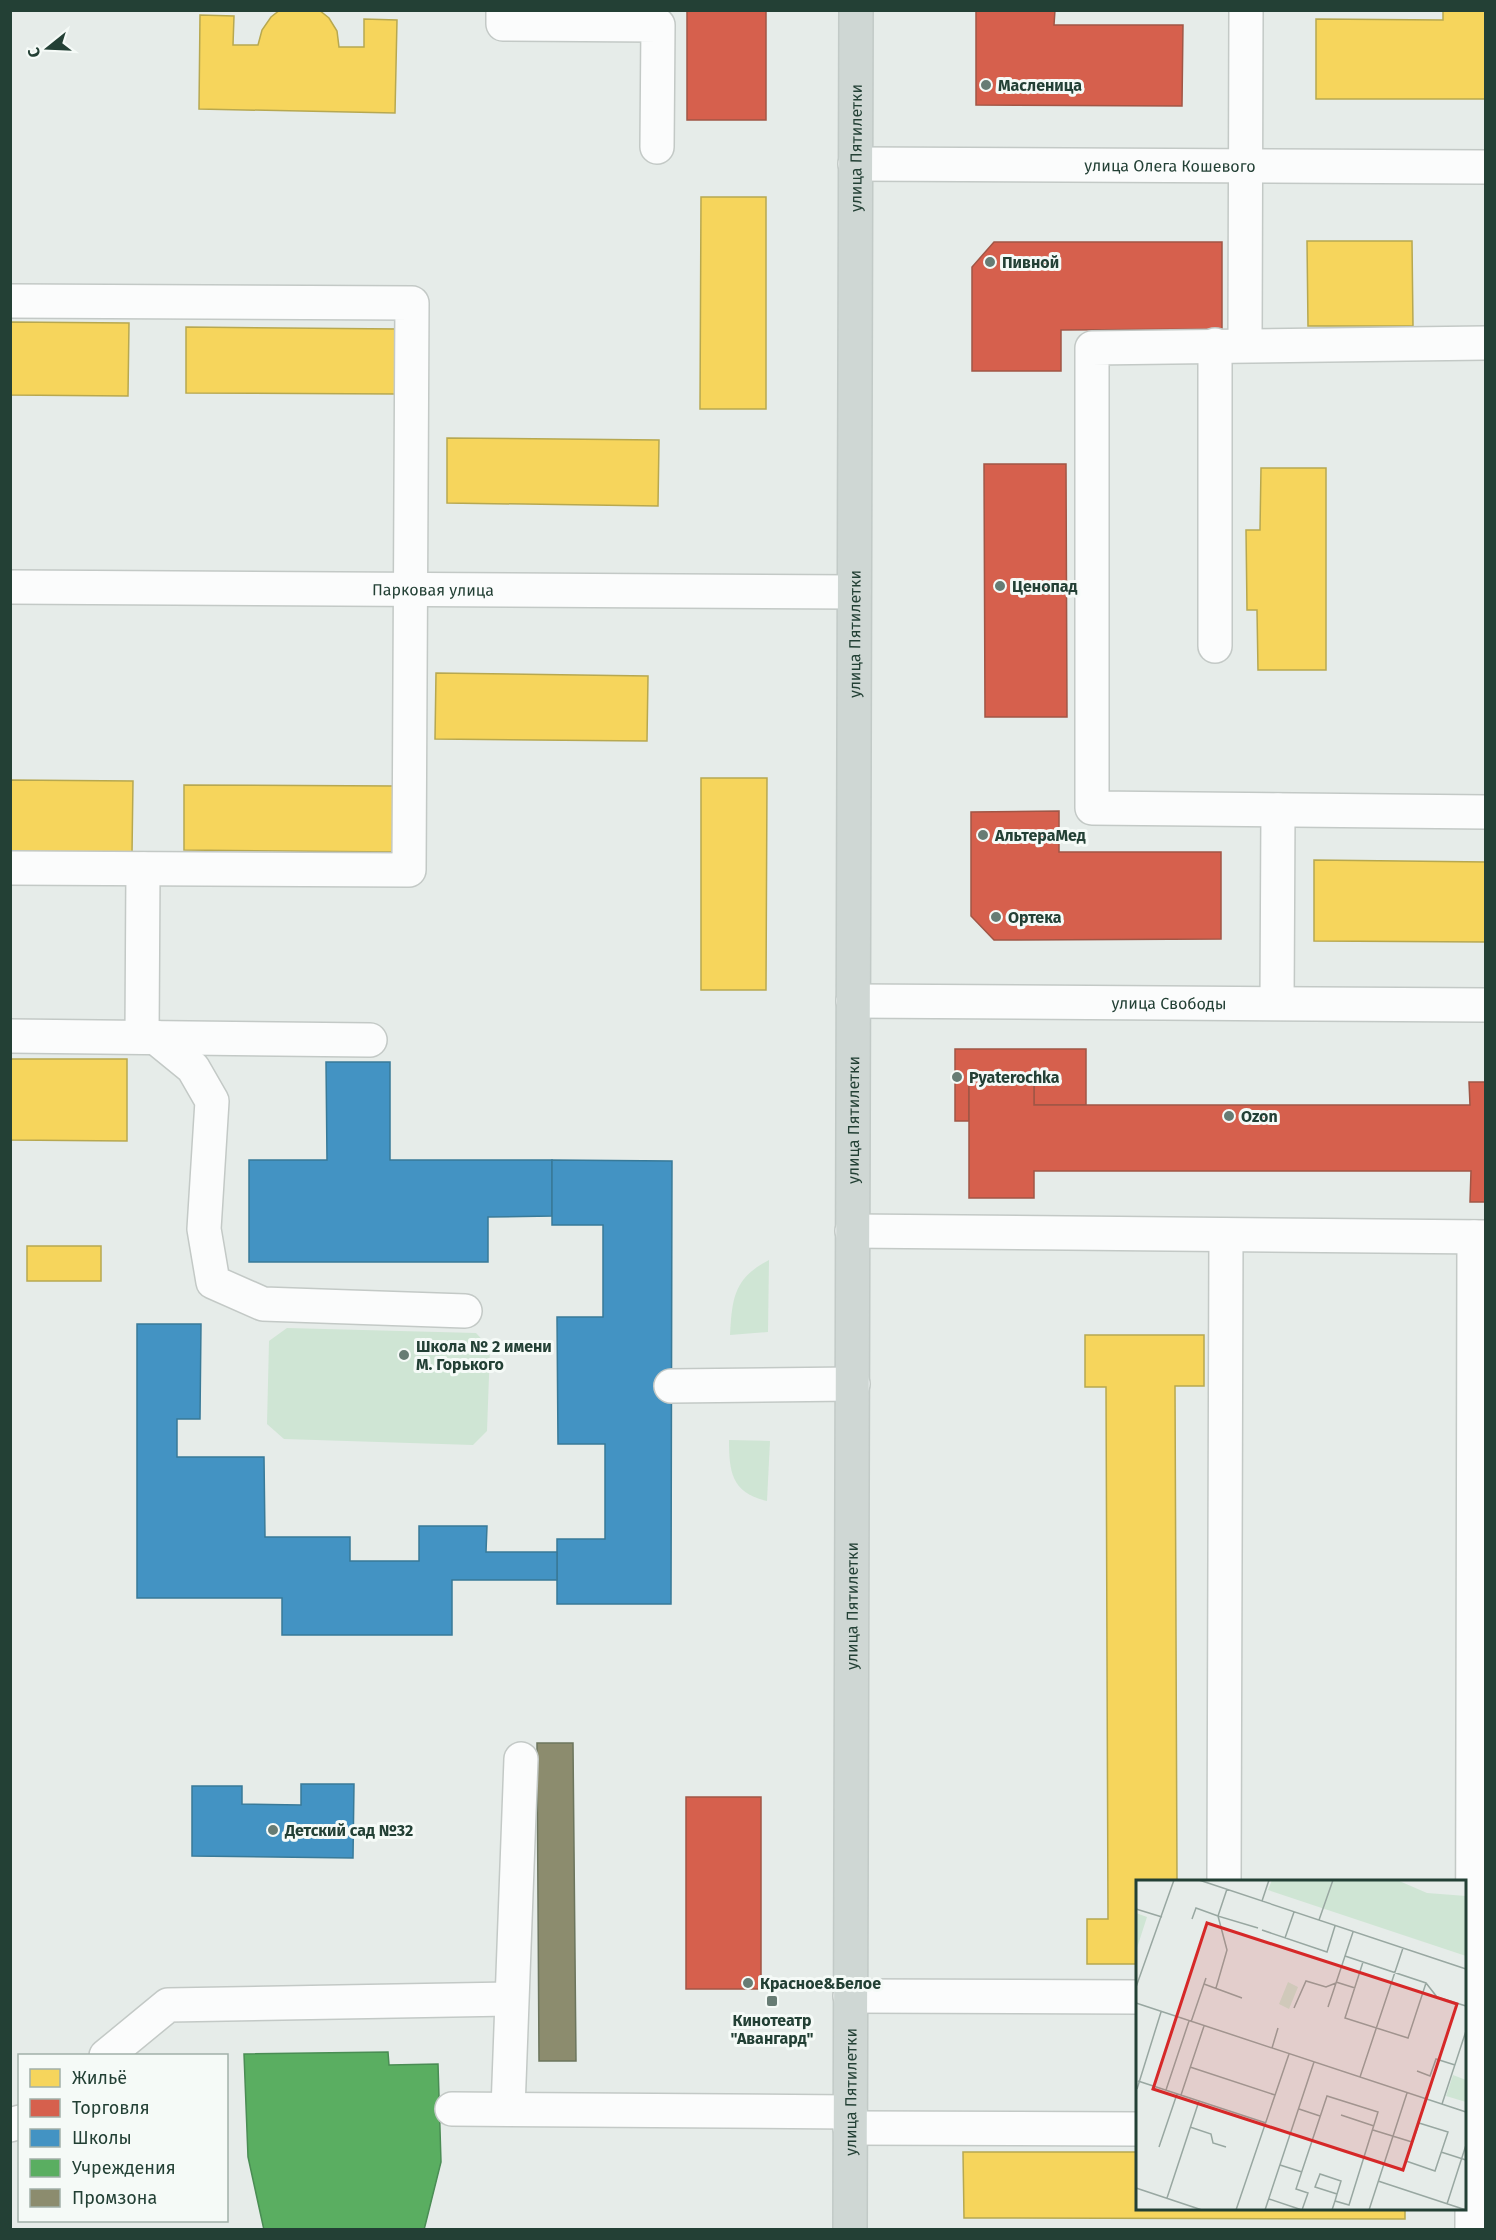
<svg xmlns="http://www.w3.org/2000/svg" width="1496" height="2240" viewBox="0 0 1496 2240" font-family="'Fira Sans',sans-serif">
	<rect width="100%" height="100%" fill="#e6ece9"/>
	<g fill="#cfe5d4">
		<path d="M 769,1260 L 768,1332 L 730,1335 C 732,1298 734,1278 769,1260 Z"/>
		<polygon points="287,1328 476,1333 490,1348 487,1431 473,1445 284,1439 267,1424 269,1341"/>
		<path d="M 729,1440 L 770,1441 L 767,1501 C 732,1493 729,1473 729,1440 Z"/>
	</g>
	<g fill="#f6d55c" stroke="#b7a850" stroke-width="1.5">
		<polygon points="280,10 319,10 329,18 337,31 339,47 364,47 364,19 397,20 395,113 199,109 200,15 234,16 233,45 258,45 262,30 271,17"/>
		<polygon points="1443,10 1486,10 1486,99 1316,99 1316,19 1443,20"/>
		<polygon points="701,197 766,197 766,409 700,409"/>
		<polygon points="1307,241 1412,241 1413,326 1308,326"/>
		<polygon points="10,322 129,323 128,396 10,395"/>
		<polygon points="186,327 398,329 397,394 186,393"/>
		<polygon points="447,438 659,440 658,506 447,503"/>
		<polygon points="1261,468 1326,468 1326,670 1258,670 1257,610 1247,610 1246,530 1260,530"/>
		<polygon points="436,673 648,676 647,741 435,739"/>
		<polygon points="701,778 767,778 766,990 701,990"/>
		<polygon points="10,780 133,781 132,854 10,853"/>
		<polygon points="184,785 395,786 395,852 184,850"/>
		<polygon points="1314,860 1486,862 1486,942 1314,941"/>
		<polygon points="10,1059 127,1059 127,1141 10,1140"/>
		<rect x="27" y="1246" width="74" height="35"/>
		<polygon points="1085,1335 1204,1335 1204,1386 1175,1386 1177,1882 1138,1882 1138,1964 1087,1964 1087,1919 1108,1919 1106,1387 1085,1387"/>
		<polygon points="963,2152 1138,2152 1138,2208 1405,2208 1405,2219 964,2218"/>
	</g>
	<g fill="#d6604d" stroke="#a05646" stroke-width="1.5">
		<rect x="687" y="10" width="79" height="110"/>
		<polygon points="976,10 1055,10 1054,25 1183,25 1182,106 976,105"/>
		<polygon points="994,242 1222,242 1222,329 1061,330 1061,371 972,371 972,267"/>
		<polygon points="984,464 1066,464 1067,717 985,717"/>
		<polygon points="1059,811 1059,852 1221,852 1221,939 994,940 971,916 971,812"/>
		<polygon points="955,1049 1086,1049 1086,1105 1034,1105 1034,1081 969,1081 969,1121 955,1121"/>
		<polygon points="969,1081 1034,1081 1034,1105 1470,1105 1469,1082 1486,1082 1486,1202 1470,1202 1471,1171 1034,1171 1034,1198 969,1198"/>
		<rect x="686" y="1797" width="75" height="192"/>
	</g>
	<g fill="#4393c3" stroke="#397a98" stroke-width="1.5">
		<polygon points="326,1062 390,1062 390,1160 552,1160 552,1216 488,1217 488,1262 249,1262 249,1160 327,1160"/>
		<polygon points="552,1160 672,1161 671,1604 557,1604 557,1539 605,1539 605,1444 558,1444 557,1317 603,1317 603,1225 552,1225"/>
		<polygon points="137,1324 201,1324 200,1419 177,1419 177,1457 264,1457 265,1537 350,1537 350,1561 419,1561 419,1526 487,1526 486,1552 557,1552 557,1580 452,1580 452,1635 282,1635 282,1598 137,1598"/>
		<polygon points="301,1784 354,1784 353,1858 192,1856 192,1786 242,1786 242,1804 301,1805"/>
	</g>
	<polygon fill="#5aae61" stroke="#4a8d54" stroke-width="1.5" points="388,2052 389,2065 438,2064 441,2162 424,2230 264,2230 248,2157 244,2054"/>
	<polygon fill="#8c8c6e" stroke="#6c755d" stroke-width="1.5" points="537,1743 573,1743 576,2061 539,2061"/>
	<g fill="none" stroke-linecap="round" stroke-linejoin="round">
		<defs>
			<g id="minor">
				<polyline points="503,10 503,24 658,25 657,147"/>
				<path id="s1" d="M 855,164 L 1486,167"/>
				<polyline points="10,301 412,303 409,870 10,868"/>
				<polyline points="1486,343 1092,348 1092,808 1486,812"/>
				<polyline points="1245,345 1246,10"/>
				<path id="s2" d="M 10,587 L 854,592"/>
				<polyline points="1215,646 1215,345"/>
				<path id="s3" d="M 853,1001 L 1486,1005"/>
				<polyline points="1277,1003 1278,810"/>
				<polyline points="10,1036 370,1040"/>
				<polyline points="142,1037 143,869"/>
				<polyline points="155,1037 193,1068 212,1101 204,1229 213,1282 263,1304 465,1311"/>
				<polyline points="852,1231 1486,1237"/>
				<polyline points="671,1386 853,1384"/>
				<polyline points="1224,1882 1226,1235"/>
				<polyline points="850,1996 1138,1997"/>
				<polyline points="106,2056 168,2005 511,1999"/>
				<polyline points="452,2109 850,2112"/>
				<polyline points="508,2109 521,1759"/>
				<polyline points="10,2125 20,2122"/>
				<polyline points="850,2128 1138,2129"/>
				<polyline points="1472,2230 1474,1237"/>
			</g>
			<g id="major">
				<path id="s4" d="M 850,2230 L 856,10"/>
			</g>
		</defs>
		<use href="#minor" stroke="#c3c9c6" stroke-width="36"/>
		<use href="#major" stroke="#c2cac7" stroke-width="36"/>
		<use href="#minor" stroke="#fbfcfc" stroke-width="33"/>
		<use href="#major" stroke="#cfd7d4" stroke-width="33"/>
	</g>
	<g fill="#677c74" stroke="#f5faf7" stroke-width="2">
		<circle cx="986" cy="85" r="6"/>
		<circle cx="990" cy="262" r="6"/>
		<circle cx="1000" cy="586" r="6"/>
		<circle cx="983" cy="835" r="6"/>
		<circle cx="996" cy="917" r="6"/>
		<circle cx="957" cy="1077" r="6"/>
		<circle cx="1229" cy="1116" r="6"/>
		<circle cx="404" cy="1355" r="6"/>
		<circle cx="273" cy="1830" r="6"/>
		<circle cx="748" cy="1983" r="6"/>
		<rect x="766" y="1995" width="12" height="12" rx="3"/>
	</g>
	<g text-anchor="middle" stroke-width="6" stroke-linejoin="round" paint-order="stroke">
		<g font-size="16" font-weight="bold" fill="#234035" stroke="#f5faf7" text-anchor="start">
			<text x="998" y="91">Масленица</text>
			<text x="1002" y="268">Пивной</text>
			<text x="1012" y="592">Ценопад</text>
			<text x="995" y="841">АльтераМед</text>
			<text x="1008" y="923">Ортека</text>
			<text x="969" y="1083">Pyaterochka</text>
			<text x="1241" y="1122">Ozon</text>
			<text x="416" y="1352">Школа № 2 имени<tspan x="416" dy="18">М. Горького</tspan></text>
			<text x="285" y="1836">Детский сад №32</text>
			<text x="760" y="1989">Красное&amp;Белое</text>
			<text x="772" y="2026" text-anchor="middle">Кинотеатр<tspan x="772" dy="18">"Авангард"</tspan></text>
		</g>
		<g font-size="16" fill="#234035" stroke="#f5faf7">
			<text dy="6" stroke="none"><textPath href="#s4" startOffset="2082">улица Пятилетки</textPath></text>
			<text dy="6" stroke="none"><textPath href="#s1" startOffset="315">улица Олега Кошевого</textPath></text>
			<text dy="6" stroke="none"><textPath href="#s2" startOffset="423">Парковая улица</textPath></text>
			<text dy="6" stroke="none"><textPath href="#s4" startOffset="1596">улица Пятилетки</textPath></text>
			<text dy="6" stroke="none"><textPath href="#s3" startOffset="316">улица Свободы</textPath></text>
			<text dy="6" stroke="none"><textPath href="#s4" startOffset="1110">улица Пятилетки</textPath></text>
			<text dy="6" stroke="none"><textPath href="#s4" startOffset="624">улица Пятилетки</textPath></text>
			<text dy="6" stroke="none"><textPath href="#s4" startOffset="138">улица Пятилетки</textPath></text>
		</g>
	</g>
	<g transform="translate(1136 1880)">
		<rect width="330" height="330" fill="#e6ece9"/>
		<path d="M 136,0 L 261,0 L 291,13 L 330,16 L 330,76 L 132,10 ZM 0,33 L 11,37 L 0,71 ZM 152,102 L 162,107 L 153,129 L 143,124 ZM 317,195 L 330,200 L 330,222 L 310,216 Z" fill="#cfe5d4"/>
		<path fill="none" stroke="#98a7a1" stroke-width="1.5" d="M 63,0 L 330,89M 126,21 L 133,0M 0,29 L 26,37M 56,39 L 60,28 L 82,36 L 91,9M 183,40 L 197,0M 126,50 L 191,72 L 199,46M 149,58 L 158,32M 209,76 L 290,103 L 301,117 L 330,126M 227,82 L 209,138 L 272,158 L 290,103M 200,102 L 219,108M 68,104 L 106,118M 0,107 L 38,0M 80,108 L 91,70 L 82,36 L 122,48M 0,123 L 330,232M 192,127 L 217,52M 158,128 L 170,101 L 190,107 L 200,103M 55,142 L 70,98M 136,168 L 142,148M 54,187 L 139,215M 281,191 L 294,196 L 300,179 L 319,185M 224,197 L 267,68M 2,201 L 130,243M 1,209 L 25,132M 30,210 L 53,141M 45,215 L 68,146M 306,224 L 330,151M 163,229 L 184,236M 205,235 L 238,246M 283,243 L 312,252 L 299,291 L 270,281 ZM 54,247 L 75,254 L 77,263 L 90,267M 237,250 L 276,262M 23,267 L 41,214M 305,272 L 330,280M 144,285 L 166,292M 242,301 L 330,330M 0,308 L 66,330M 31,318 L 63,221M 133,319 L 166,330M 199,321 L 201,314 L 205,301 L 184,294 L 179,307 L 201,314M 311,324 L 330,265M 100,330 L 153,174M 129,330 L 178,182M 166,330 L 172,313 L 160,309 L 191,216 L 242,232 L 213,325 L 199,321 L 196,330M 233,330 L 271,213"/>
		<path fill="#d62828" fill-opacity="0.15" stroke="#d62828" stroke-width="3" d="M 71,43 L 321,124 L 267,290 L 17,209 Z"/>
		<rect width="330" height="330" fill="none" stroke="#234035" stroke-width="3"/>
	</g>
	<rect width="1496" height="2240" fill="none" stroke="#234035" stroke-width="24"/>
	<rect x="18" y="2054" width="210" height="168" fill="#f5faf7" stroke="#a1b0a9" stroke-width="1.5"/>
	<rect x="30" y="2069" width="30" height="18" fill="#f6d55c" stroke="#a1b0a9" stroke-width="1.5"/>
	<text x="72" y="2084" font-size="18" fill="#234035">Жильё</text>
	<rect x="30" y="2099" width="30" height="18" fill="#d6604d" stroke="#a1b0a9" stroke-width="1.5"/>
	<text x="72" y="2114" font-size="18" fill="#234035">Торговля</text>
	<rect x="30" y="2129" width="30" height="18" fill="#4393c3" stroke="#a1b0a9" stroke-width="1.5"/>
	<text x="72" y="2144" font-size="18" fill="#234035">Школы</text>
	<rect x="30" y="2159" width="30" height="18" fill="#5aae61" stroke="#a1b0a9" stroke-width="1.5"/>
	<text x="72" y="2174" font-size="18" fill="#234035">Учреждения</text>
	<rect x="30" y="2189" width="30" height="18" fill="#8c8c6e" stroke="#a1b0a9" stroke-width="1.5"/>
	<text x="72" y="2204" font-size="18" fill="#234035">Промзона</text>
	<g transform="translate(48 48) rotate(252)" stroke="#f5faf7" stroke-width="4.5" paint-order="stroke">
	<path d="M0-4.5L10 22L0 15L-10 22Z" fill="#234035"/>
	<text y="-9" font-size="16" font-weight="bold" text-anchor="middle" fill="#234035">С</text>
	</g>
</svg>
